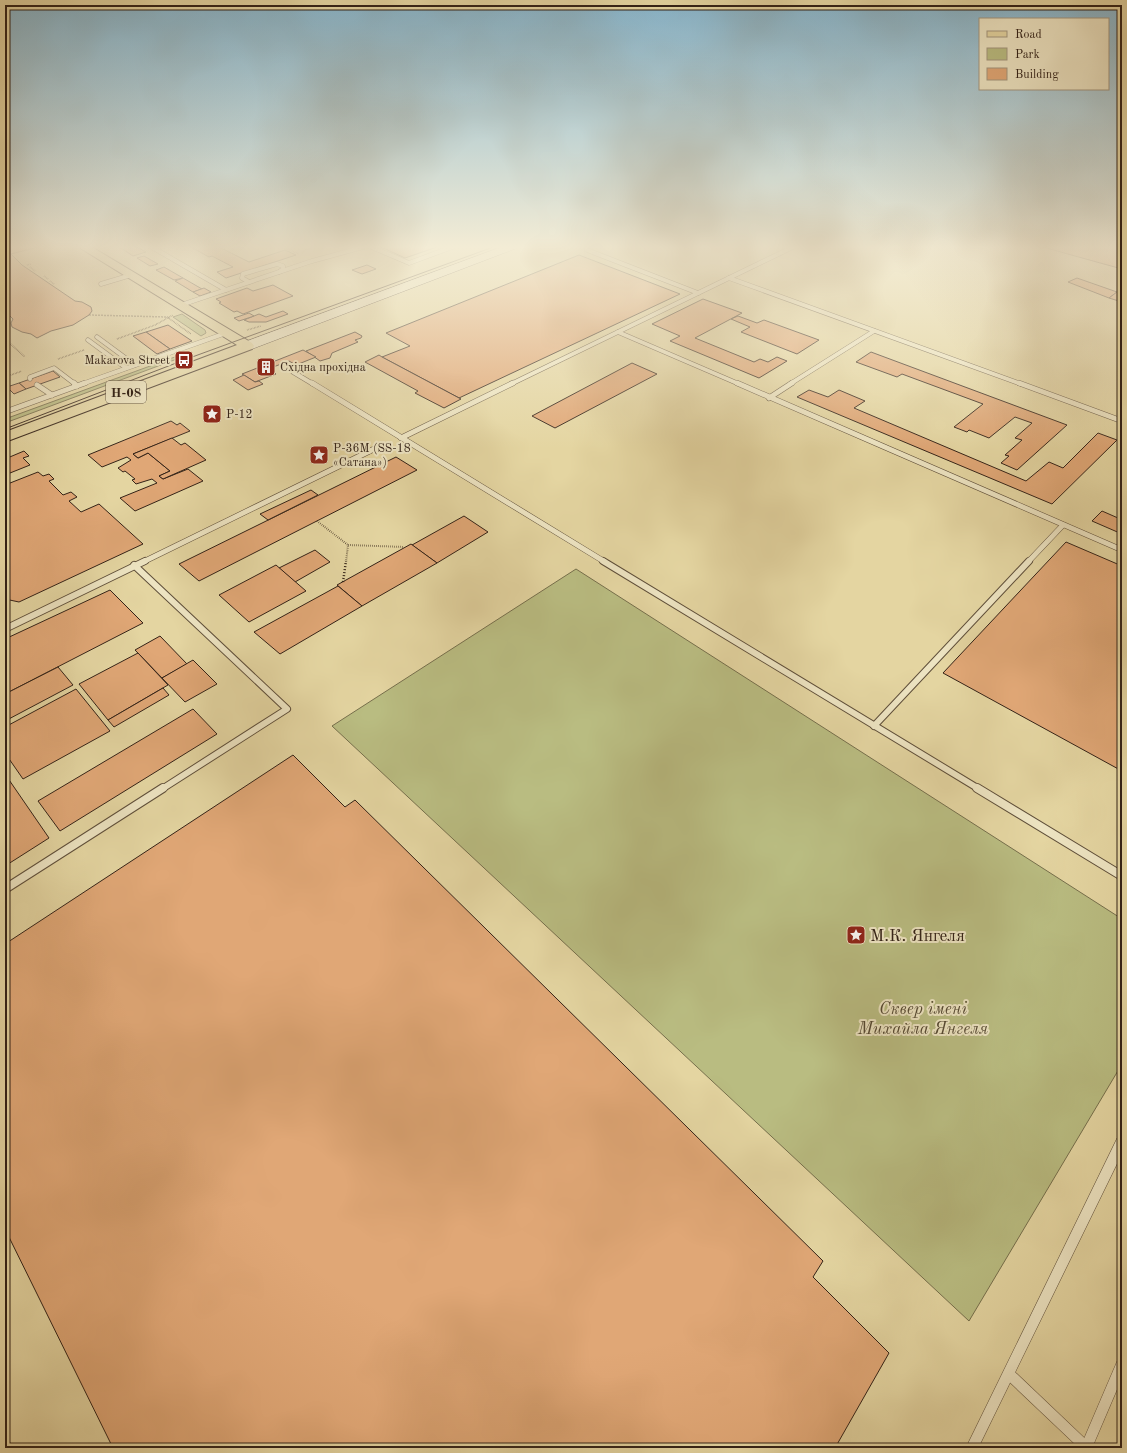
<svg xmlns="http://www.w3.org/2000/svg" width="1127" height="1453" viewBox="0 0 1127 1453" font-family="'Old Standard TT',serif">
	<rect width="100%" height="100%" fill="#e4d5a1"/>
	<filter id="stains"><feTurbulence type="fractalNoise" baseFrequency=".005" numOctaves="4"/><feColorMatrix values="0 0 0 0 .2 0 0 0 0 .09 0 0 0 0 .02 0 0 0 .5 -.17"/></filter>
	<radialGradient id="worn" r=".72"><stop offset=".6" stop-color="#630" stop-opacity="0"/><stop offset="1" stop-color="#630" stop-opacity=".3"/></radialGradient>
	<g fill="#b9bc81" stroke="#766f4c">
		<polygon points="182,314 205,330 206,333 201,336 173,317"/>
		<polygon points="183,354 185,356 5,423 5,419"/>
		<polygon points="576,569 1122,919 1122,1064 969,1321 332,726"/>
	</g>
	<g fill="#e0a776" stroke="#332217">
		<polygon points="5,246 42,246 11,254 22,265 75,301 82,302 91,307 92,311 89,315 73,325 51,331 37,338 31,334 22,332 12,327 11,323 13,319 10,316 5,317"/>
		<polygon points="118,246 135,246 146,252 133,256"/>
		<polygon points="192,246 217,246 249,262 285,250 296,255 226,278 217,272 233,267 212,256 209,257 193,248 196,247"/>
		<polygon points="379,246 401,246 407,248 414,246 440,246 405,258"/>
		<polygon points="1039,246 1122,246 1122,269"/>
		<polygon points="579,255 680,294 459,398 382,357 410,346 386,333"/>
		<polygon points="144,256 158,264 150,266 137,258"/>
		<polygon points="367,265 376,269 362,274 352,270"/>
		<polygon points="164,267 183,278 174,280 156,270"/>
		<polygon points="183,278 202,289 193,292 175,281"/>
		<polygon points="1077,278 1117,292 1109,298 1068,282"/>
		<polygon points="273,285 293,296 243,314 237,311 234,312 219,303 221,302 216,299 247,288 253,291"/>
		<polygon points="204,288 211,292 200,296 193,292"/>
		<polygon points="1117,292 1122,294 1122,302 1109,298"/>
		<polygon points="703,299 742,313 695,338 754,362 760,359 768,362 777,357 787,361 759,378 670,341 680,336 652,324"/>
		<polygon points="283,311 288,314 266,322 249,322 244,320 259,314 266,317"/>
		<polygon points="249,313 254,316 239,321 234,318"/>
		<polygon points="738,316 757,323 764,320 819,340 797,354 741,332 750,327 731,319"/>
		<polygon points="168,325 192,341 170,349 146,332"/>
		<polygon points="146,332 170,349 157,354 133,336"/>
		<polygon points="355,332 362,336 361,338 355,340 358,342 332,353 330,358 320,361 306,351"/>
		<polygon points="303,350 316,357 296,365 289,361 268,369 276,374 255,382 242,374"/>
		<polygon points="871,352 1067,425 1017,470 1001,463 1009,456 1005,455 1022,440 1015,438 1032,423 1015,417 989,438 969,430 967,432 954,427 983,404 902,374 897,377 856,362"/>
		<polygon points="379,355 382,357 461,399 444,408 415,393 418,391 365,362"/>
		<polygon points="632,363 657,374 555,428 532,416"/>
		<polygon points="53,371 60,377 26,389 19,383"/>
		<polygon points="244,375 255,382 259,381 263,384 248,390 233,380"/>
		<polygon points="19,383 26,389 14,394 7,387"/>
		<polygon points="809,390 828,397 839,390 865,401 854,408 1026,481 1049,462 1063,468 1098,433 1117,440 1052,504 797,397"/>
		<polygon points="171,421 177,425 180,423 190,431 133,454 138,458 148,453 170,471 159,476 163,479 188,469 203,481 135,511 120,498 157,483 152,479 136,484 132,480 135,479 125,471 123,472 118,468 131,460 127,457 102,467 88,455"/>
		<polygon points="172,438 181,445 185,443 206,460 163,479 159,476 170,471 148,453 138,458 133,454"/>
		<polygon points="24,451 29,456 23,458 30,465 5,475 5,459"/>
		<polygon points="396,457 417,470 199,581 179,564"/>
		<polygon points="38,472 43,476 49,474 54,479 49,481 63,495 71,492 77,497 69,501 81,512 99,504 143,544 19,602 5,599 5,485"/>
		<polygon points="311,490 318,495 268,520 260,514"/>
		<polygon points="1102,511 1118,518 1122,515 1122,534 1092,521"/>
		<polygon points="464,516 488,532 437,563 412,545"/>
		<polygon points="1066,542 1122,566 1122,771 943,673"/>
		<polygon points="411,544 437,563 362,606 337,585"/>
		<polygon points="315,550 330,562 295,582 279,568"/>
		<polygon points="276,565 306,591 249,622 219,595"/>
		<polygon points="338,586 362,606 280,654 254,632"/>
		<polygon points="110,590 143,623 5,694 5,639"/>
		<polygon points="160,636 187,664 162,678 135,650"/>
		<polygon points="138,653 168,685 108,720 79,684"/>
		<polygon points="193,660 217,684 185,702 162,678"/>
		<polygon points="58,667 73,685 5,721 5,694"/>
		<polygon points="163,688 169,695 114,727 108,720"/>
		<polygon points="76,689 110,731 23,779 5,753 5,727"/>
		<polygon points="193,709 217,734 60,831 38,801"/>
		<polygon points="293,755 345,807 355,800 823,1261 813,1277 889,1353 835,1448 113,1448 5,1229 5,944"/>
		<polygon points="5,774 49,838 5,866"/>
	</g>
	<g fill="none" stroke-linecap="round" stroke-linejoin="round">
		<defs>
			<g id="service-far4">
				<polyline points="150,246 226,290"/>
				<polyline points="369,246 409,263 455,246"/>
				<polyline points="587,250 698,293"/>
				<polyline points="729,278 1021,384"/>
				<polyline points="249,282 242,278 243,274 277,264 283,266 283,269 279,272"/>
				<polyline points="101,284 131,275"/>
				<polyline points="181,305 312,261 367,246"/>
				<polyline points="618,332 739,384"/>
				<polyline points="97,337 135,365"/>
				<polyline points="88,340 126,368"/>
				<polyline points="293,372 313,384"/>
				<polyline points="30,379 30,377 54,368 75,384"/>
				<polyline points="82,384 226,333"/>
				<polyline points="511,384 795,246"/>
				<polyline points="790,384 874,331"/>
			</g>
			<g id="service-far3">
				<polyline points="74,383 77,386"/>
				<polyline points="312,383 605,562"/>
				<polyline points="737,383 1122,550"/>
				<polyline points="1019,383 1122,421"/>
				<polyline points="37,385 52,395"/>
				<polyline points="769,398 792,383"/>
				<polyline points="5,412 85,383"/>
				<polyline points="401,438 513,383"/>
				<polyline points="143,562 376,448"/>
				<polyline points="1028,562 1063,525"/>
			</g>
			<g id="service-far2">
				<polyline points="603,561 979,789"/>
				<polyline points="134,565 287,709 162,789"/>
				<polyline points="5,629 145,561"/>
				<polyline points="874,726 1029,561"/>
			</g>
			<g id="service-far1">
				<polyline points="977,788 1122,876"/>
				<polyline points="5,889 163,788"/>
			</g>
			<g id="service">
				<polyline points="1009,1374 1087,1448"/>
				<polyline points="5,1445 6,1448"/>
				<polyline points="972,1448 1122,1141"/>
				<polyline points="1086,1448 1122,1364"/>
			</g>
			<polygon id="secondary" points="504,246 518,246 517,248 252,349 242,349 241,346 242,343"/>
			<polygon id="primary" points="77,246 90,246 252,343 254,346 252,349 5,442 5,432 237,345"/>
		</defs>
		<use href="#service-far4" stroke="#5f4f3a" stroke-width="5"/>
		<use href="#service-far3" stroke="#5f4f3a" stroke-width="6"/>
		<use href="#service-far2" stroke="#5f4f3a" stroke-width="8"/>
		<use href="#service-far1" stroke="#5f4f3a" stroke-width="10"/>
		<use href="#service" stroke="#5f4f3a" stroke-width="12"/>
		<use href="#secondary" stroke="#332217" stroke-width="1"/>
		<use href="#primary" stroke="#332217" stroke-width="2"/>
		<g stroke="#332217" stroke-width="1.5" stroke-dasharray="0.5 1" stroke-linecap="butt">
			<polyline points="281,246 299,254"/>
			<polyline points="300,246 306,249"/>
			<polyline points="302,253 306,249 316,246"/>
			<polyline points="27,265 31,264"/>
			<polyline points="30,267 35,271"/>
			<polyline points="44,276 48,279"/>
			<polyline points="50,281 54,284"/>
			<polyline points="89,315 167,317 191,334"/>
			<polyline points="247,330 261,326"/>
			<polyline points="5,339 25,357"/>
			<polyline points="117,339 155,325 173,315"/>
			<polyline points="58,359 84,350"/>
			<polyline points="5,377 22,371"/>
		</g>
		<g stroke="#332217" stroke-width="2" stroke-dasharray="0.5 1.5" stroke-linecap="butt">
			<polyline points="317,521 348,545 346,562"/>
			<polyline points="348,545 404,547"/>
		</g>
		<polyline stroke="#332217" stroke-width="2.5" stroke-dasharray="1 2" stroke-linecap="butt" points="343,582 346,561"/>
		<use href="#service-far4" stroke="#ede4c2" stroke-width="4"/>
		<use href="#service-far3" stroke="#ede4c2" stroke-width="5"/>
		<use href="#service-far2" stroke="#ede4c2" stroke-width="6"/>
		<use href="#service-far1" stroke="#ede4c2" stroke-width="8"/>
		<use href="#service" stroke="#ede4c2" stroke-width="11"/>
		<use href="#secondary" fill="#ede4c2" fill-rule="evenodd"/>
		<use href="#primary" fill="#e4d5a1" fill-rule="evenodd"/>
		<polyline stroke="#332217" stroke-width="1" points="5,429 184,360 496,246"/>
	</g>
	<linearGradient id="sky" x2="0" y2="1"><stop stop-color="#87b6ce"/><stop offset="0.55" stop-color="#f3ecd5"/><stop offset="1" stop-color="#f3ecd5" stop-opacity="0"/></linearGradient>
	<rect width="1127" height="449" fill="url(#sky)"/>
	<defs>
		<symbol id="bus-square" viewBox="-11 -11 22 22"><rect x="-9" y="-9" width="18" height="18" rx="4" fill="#8f2418" stroke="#ede4c2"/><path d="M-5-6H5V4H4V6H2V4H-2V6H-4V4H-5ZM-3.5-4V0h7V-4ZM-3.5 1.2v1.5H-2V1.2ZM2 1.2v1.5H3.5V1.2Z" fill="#fff"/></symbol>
		<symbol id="building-square" viewBox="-11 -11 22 22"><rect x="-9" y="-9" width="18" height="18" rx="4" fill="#8f2418" stroke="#ede4c2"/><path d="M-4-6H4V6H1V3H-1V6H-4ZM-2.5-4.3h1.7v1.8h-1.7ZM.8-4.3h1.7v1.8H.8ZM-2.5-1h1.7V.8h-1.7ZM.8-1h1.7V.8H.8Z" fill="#fff"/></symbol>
		<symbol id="sight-square" viewBox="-11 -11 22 22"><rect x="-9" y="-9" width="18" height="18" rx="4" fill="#8f2418" stroke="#ede4c2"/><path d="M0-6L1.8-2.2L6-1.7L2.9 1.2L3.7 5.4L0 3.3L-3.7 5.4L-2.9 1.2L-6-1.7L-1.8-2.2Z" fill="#fff"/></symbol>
	</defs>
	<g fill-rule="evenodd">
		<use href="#bus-square" x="173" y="349" width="22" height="22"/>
		<use href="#building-square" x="255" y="356" width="22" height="22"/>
		<use href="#sight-square" x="201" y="403" width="22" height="22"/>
		<use href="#sight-square" x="308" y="444" width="22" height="22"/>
		<use href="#sight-square" x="845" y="924" width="22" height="22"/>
	</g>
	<g text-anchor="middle" stroke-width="4" stroke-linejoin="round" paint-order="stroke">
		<g font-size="12" fill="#332217" stroke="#ede4c2" text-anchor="start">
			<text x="170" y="364" text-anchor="end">Makarova Street</text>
			<text x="280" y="371">Східна прохідна</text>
			<text x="226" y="418">Р-12</text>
			<text x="333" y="452">Р-36М (SS-18<tspan x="333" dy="14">«Сатана»)</tspan></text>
		</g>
		<rect fill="#ede4c2" stroke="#6b5c4a" stroke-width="1" x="106" y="381" width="40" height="22" rx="3"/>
		<g font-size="13" font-weight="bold" fill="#332217">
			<text x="126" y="397">Н-08</text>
		</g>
		<g font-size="17" fill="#332217" stroke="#ede4c2" text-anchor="start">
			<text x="870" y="941">М.К. Янгеля</text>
		</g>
		<g font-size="17" font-style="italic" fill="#544832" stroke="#ede4c2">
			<text x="923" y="1014">Сквер імені<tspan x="923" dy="20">Михайла Янгеля</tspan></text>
		</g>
	</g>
	<rect width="1127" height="1453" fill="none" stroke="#e4d5a1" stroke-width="20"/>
	<rect x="6" y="6" width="1115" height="1441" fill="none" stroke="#332217" stroke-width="2"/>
	<rect x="10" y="10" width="1107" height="1433" fill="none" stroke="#332217"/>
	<rect x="979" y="18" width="130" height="72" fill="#ede4c2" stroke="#a3967e"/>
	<rect x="987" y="31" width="20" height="6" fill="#e4d5a1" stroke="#a3967e"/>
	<text x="1015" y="38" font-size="12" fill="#332217">Road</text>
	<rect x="987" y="48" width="20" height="12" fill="#b9bc81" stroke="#a3967e"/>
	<text x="1015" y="58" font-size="12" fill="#332217">Park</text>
	<rect x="987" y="68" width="20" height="12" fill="#e0a776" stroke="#a3967e"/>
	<text x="1015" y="78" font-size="12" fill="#332217">Building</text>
	<rect width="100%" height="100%" filter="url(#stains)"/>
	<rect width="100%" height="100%" fill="url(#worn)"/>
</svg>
